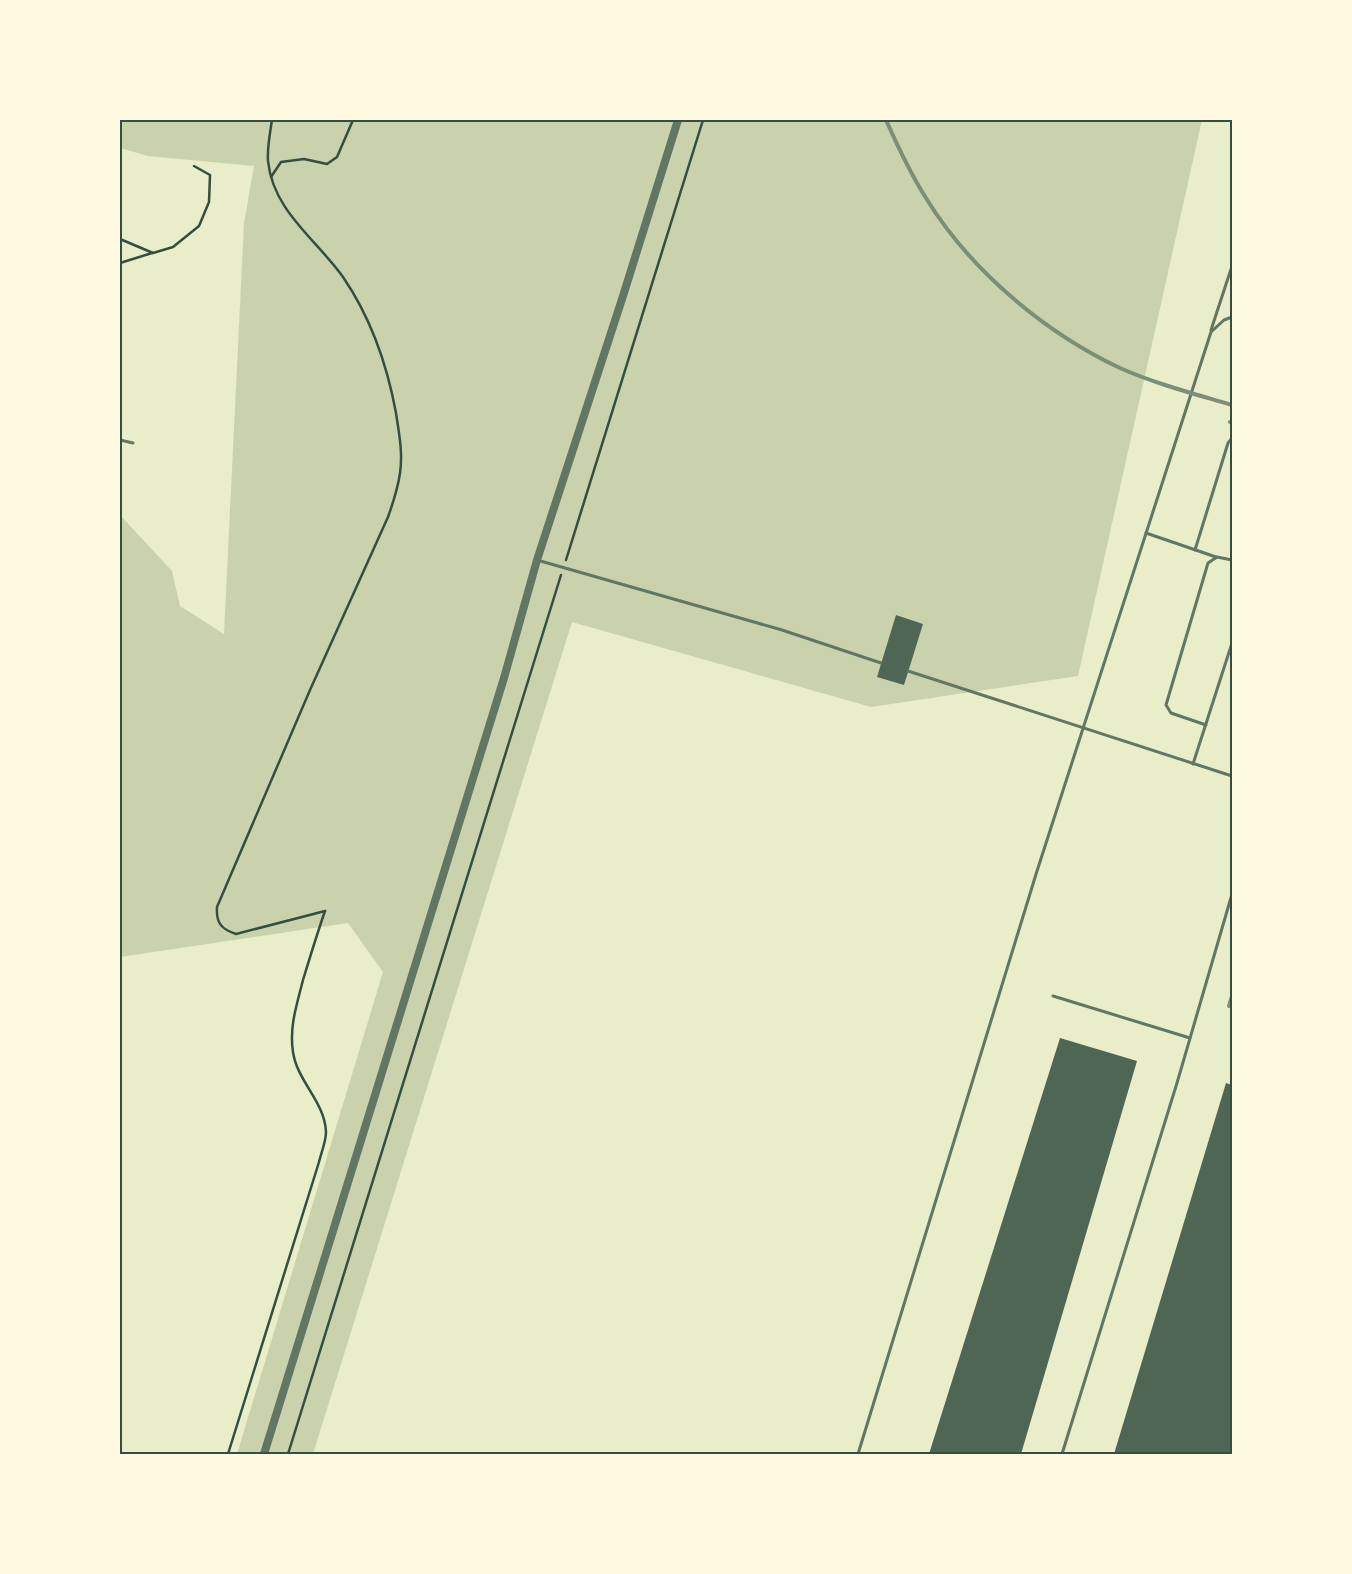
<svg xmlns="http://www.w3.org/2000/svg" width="1352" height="1574" viewBox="0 0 1352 1574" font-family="'Asap Condensed',sans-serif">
	<rect width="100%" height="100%" fill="#e9edc9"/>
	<polygon fill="#cad2ad" points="120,120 1202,120 1078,676 871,707 572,622 313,1454 237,1454 383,972 348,923 120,957 120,515 172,571 180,606 224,634 244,223 254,166 148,156 120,148"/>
	<g fill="#4f6655">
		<polygon points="896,615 923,624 904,685 877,677"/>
		<polygon points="1060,1038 1137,1061 1021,1454 929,1454"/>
		<polygon points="1226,1083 1232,1085 1232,1454 1114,1454"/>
	</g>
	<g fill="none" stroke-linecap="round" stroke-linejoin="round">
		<g stroke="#344e41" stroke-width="2.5">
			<path d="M 272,120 C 270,133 267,148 268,161 C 273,211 316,239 343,277 C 371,318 387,364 396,413 C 399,433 403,453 400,473 C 398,488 393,503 388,517 L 310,690 L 217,907 C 216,923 221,929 236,934 L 325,911"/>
			<polyline points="271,177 281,162 304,159 327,164 337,157 353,120"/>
			<polyline points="120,239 153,253 173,247 199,226 209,202 210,175 194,166"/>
			<polyline points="120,263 152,253"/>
			<polyline points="566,560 703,120"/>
			<path d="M 228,1454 L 319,1162 C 321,1153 326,1142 326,1132 C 325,1102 297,1081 293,1052 C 289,1027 297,1004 303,980 C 310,957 317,934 325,911"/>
			<polyline points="288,1454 561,575"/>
		</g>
		<g stroke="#617663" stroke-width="3">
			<polyline points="1211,330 1232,266"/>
			<polyline points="120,440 133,443"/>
			<polyline points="1146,533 1216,557"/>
			<polyline points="1195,550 1228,443 1232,438"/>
			<polyline points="537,560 782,630 881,663"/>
			<polyline points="908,671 1232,776"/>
			<polyline points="1206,725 1171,713 1166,705 1208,563 1217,557 1232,560"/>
			<polyline points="1193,764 1232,643"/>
			<polyline points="1053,996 1190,1038"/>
			<polyline points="858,1454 1037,871 1211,332 1224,320 1232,317"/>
			<polyline points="1062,1454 1177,1083 1232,894"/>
		</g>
		<polyline stroke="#617663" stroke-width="8" points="264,1454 504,678 537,560 623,296 678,120"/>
		<g stroke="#7c8e77" stroke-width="4">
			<path d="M 886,120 C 898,147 910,173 926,198 C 970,270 1044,332 1120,368 C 1156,384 1195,394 1232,405"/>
			<polyline points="1230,422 1232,423"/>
			<polyline points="1229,1006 1232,996"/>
		</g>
	</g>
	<rect width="1352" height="1574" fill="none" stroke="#fefae0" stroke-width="242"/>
	<rect x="121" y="121" width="1110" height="1332" fill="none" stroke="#344e41" stroke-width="2"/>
</svg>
